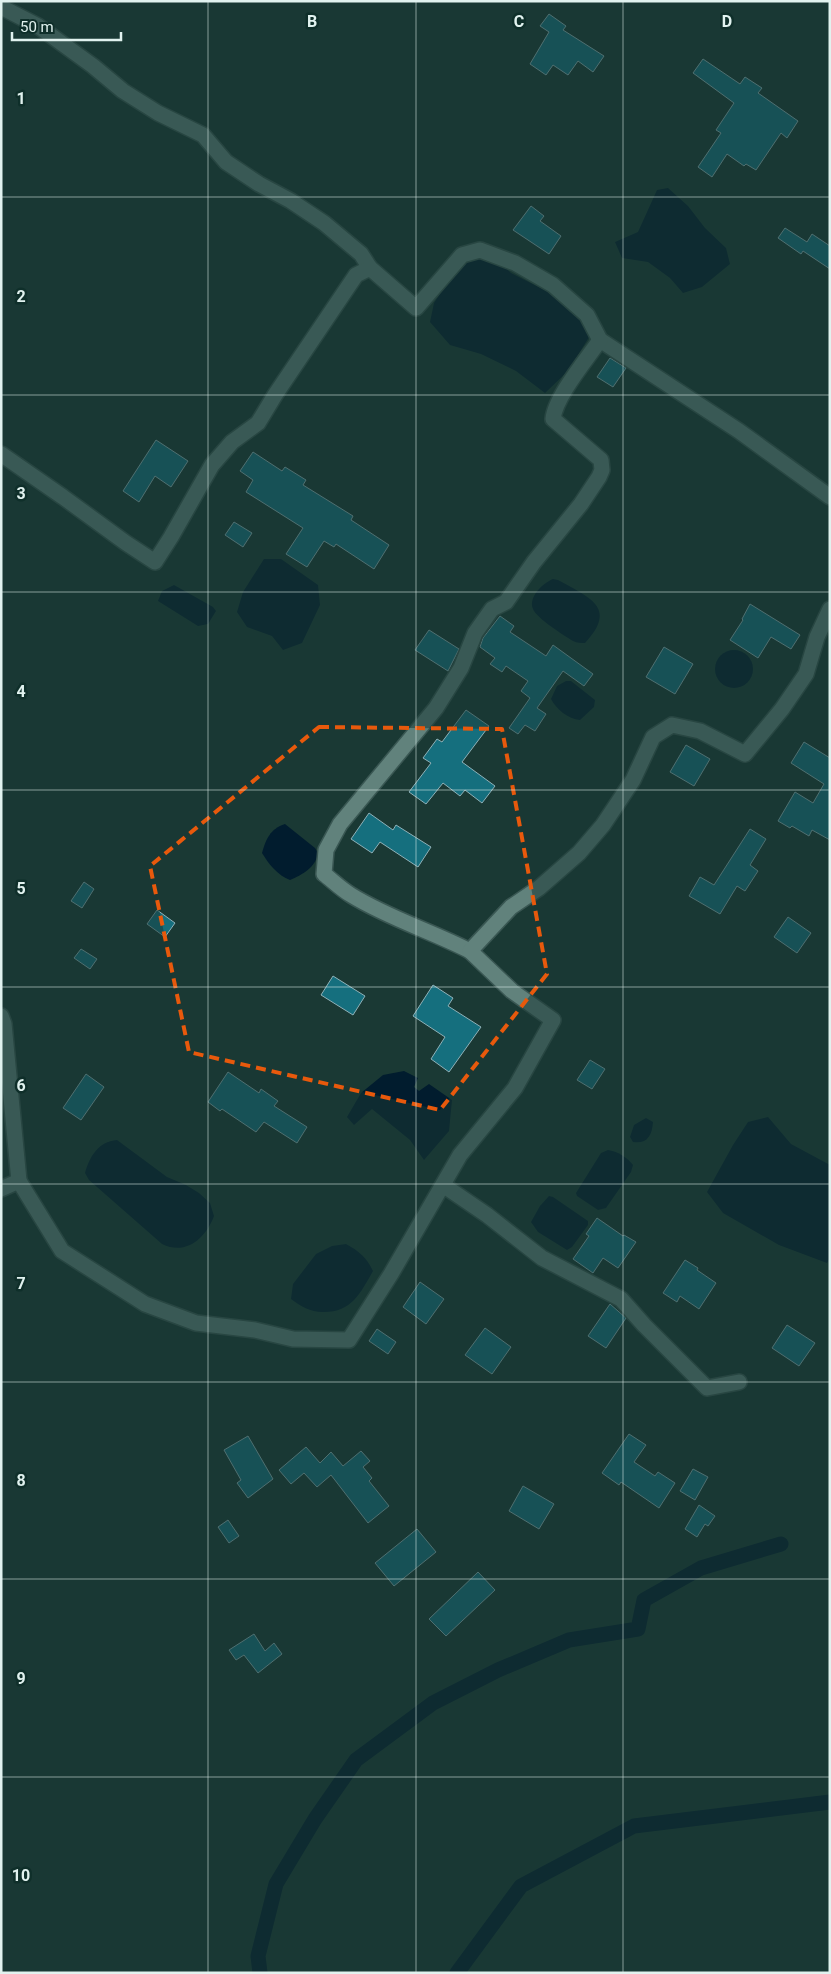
<svg xmlns="http://www.w3.org/2000/svg" width="831" height="1974" viewBox="0 0 831 1974" font-family="Roboto,sans-serif">
	<rect width="100%" height="100%" fill="#1a3934"/>
	<g fill="#011c2e">
		<polygon points="668,188 688,206 705,228 726,248 730,264 702,287 683,293 670,278 648,262 622,258 615,242 638,232 657,190"/>
		<polygon points="470,256 500,262 511,273 572,304 591,334 568,371 545,393 516,371 481,354 450,345 430,322 434,303 456,270"/>
		<polygon points="264,559 281,559 318,585 320,605 302,643 283,650 272,636 247,627 237,612 243,592"/>
		<path d="M 553,579 L 558,580 C 588,597 619,607 585,643 C 581,643 577,643 573,641 C 565,636 536,618 533,609 C 528,597 543,583 553,579 Z"/>
		<polygon points="174,585 213,607 216,611 208,624 198,626 158,601 162,591"/>
		<circle cx="734" cy="669" r="19"/>
		<path d="M 566,681 L 571,681 L 595,700 L 594,707 L 580,720 C 568,719 556,709 551,699 L 557,686 Z"/>
		<path d="M 285,824 L 315,848 L 318,853 C 316,867 302,875 290,880 C 278,876 268,863 262,853 C 266,839 270,829 285,824 Z"/>
		<polygon points="404,1071 418,1078 414,1087 419,1091 429,1084 452,1100 449,1131 424,1160 410,1140 372,1109 354,1125 347,1117 361,1093 383,1075"/>
		<polygon points="768,1117 791,1144 830,1165 830,1257 827,1263 779,1245 723,1213 707,1192 733,1145 748,1122"/>
		<path d="M 646,1118 L 653,1122 C 652,1136 647,1144 633,1142 L 630,1137 L 634,1125 Z"/>
		<path d="M 117,1140 L 167,1177 L 186,1185 L 199,1193 L 210,1203 L 214,1216 C 206,1238 186,1256 162,1244 L 89,1180 L 85,1173 C 90,1156 98,1142 117,1140 Z"/>
		<path d="M 608,1150 C 617,1151 628,1158 633,1165 L 631,1172 L 606,1208 L 598,1210 L 577,1196 L 576,1193 L 601,1153 Z"/>
		<polygon points="549,1196 553,1197 588,1221 588,1225 572,1247 567,1250 538,1232 531,1222 540,1206"/>
		<path d="M 346,1244 C 359,1251 367,1258 373,1271 C 360,1294 351,1313 322,1312 C 311,1312 300,1306 291,1299 L 293,1284 L 316,1254 L 332,1246 Z"/>
	</g>
	<g fill="none" stroke-linecap="round" stroke-linejoin="round">
		<g stroke="#011c2e" stroke-width="15">
			<polyline points="260,1973 258,1956 276,1884 315,1819 356,1760 433,1703 498,1670 569,1640 638,1629 644,1600 701,1568 781,1544"/>
			<polyline points="457,1973 521,1886 634,1826 830,1802"/>
		</g>
	</g>
	<g fill="#156f7e" stroke="#8fb1b8">
		<polygon points="549,14 566,26 563,30 604,56 593,72 578,61 568,75 553,65 546,75 530,64 549,32 540,26"/>
		<polygon points="703,59 740,84 745,77 762,88 758,93 798,121 787,138 781,133 756,170 746,164 744,166 727,154 712,177 698,167 721,133 716,130 734,103 693,73"/>
		<polygon points="531,206 544,216 540,221 561,236 549,254 513,230"/>
		<polygon points="785,228 807,242 812,234 830,246 830,269 803,251 801,254 778,238"/>
		<polygon points="610,358 626,368 613,387 597,377"/>
		<polygon points="156,440 188,461 171,487 155,476 139,502 123,491"/>
		<polygon points="253,452 282,471 285,467 306,480 303,485 353,516 351,520 389,545 374,569 336,544 334,547 324,541 307,567 286,554 303,528 246,492 253,480 240,471"/>
		<polygon points="234,522 252,533 243,547 225,535"/>
		<polygon points="750,604 800,635 791,649 771,637 758,658 730,640 743,620 742,619"/>
		<polygon points="500,616 514,626 510,632 546,656 553,645 593,674 584,686 563,671 537,708 546,714 535,731 525,725 518,734 509,728 530,698 521,691 528,681 506,666 502,672 490,664 495,658 480,647 483,638"/>
		<polygon points="429,630 459,649 448,671 415,650"/>
		<polygon points="664,647 693,664 675,694 646,677"/>
		<polygon points="466,710 489,726 462,762 495,786 482,803 465,790 460,796 443,783 426,804 409,792 431,763 423,758 437,739 442,742"/>
		<polygon points="804,742 830,758 830,840 812,830 809,836 792,826 790,828 778,821 795,792 813,803 824,784 791,763"/>
		<polygon points="686,745 710,759 694,786 670,772"/>
		<polygon points="369,813 393,830 396,825 431,847 418,867 380,842 372,853 351,839"/>
		<polygon points="750,829 766,839 750,865 758,871 745,891 737,886 720,914 689,896 700,877 714,885"/>
		<polygon points="84,882 94,889 82,908 71,901"/>
		<polygon points="157,910 175,923 165,937 147,924"/>
		<polygon points="788,917 811,933 797,953 774,937"/>
		<polygon points="81,949 97,959 90,969 74,958"/>
		<polygon points="333,976 365,996 353,1015 321,995"/>
		<polygon points="433,985 453,998 448,1006 481,1027 449,1072 431,1059 445,1037 413,1016"/>
		<polygon points="590,1060 605,1069 592,1089 577,1080"/>
		<polygon points="228,1072 259,1093 261,1089 278,1101 274,1106 307,1127 297,1143 264,1122 256,1132 222,1109 220,1111 208,1102"/>
		<polygon points="86,1074 104,1087 81,1120 63,1108"/>
		<polygon points="597,1218 623,1236 624,1235 636,1242 618,1268 603,1258 593,1273 573,1259 589,1236 586,1234"/>
		<polygon points="685,1260 698,1268 697,1270 716,1283 699,1309 680,1296 677,1302 663,1293"/>
		<polygon points="420,1282 444,1299 426,1324 403,1307"/>
		<polygon points="610,1304 626,1318 606,1348 588,1336"/>
		<polygon points="787,1325 815,1343 799,1366 772,1348"/>
		<polygon points="485,1328 511,1347 492,1374 465,1355"/>
		<polygon points="377,1329 396,1342 388,1354 369,1341"/>
		<polygon points="629,1434 646,1445 634,1462 655,1476 658,1472 675,1483 659,1508 621,1482 619,1485 602,1473"/>
		<polygon points="248,1436 273,1479 248,1498 237,1483 241,1480 224,1450"/>
		<polygon points="306,1447 320,1463 331,1452 343,1466 361,1451 370,1461 363,1467 372,1478 369,1481 389,1506 368,1523 331,1475 317,1487 304,1473 291,1484 279,1470"/>
		<polygon points="693,1469 708,1477 695,1500 680,1491"/>
		<polygon points="523,1486 554,1504 539,1529 509,1511"/>
		<polygon points="699,1505 715,1516 708,1526 705,1524 697,1537 685,1529"/>
		<polygon points="228,1520 239,1536 229,1543 218,1527"/>
		<polygon points="417,1529 436,1552 394,1586 375,1563"/>
		<polygon points="478,1572 495,1590 446,1636 429,1619"/>
		<polygon points="254,1634 265,1651 274,1643 282,1654 258,1673 244,1655 236,1660 229,1650"/>
	</g>
	<g fill="none" stroke-linecap="round" stroke-linejoin="round">
		<defs>
			<g id="minor">
				<polyline points="1,7 38,26 93,66 123,91 158,113 203,135 226,162 259,184 291,201 324,223 361,254 370,268"/>
				<polyline points="1,454 63,497 126,543 155,562 171,537 212,465 232,442 258,423 275,395 356,275 370,268 416,308 462,255 480,250 515,263 553,285 587,315 600,340 739,431 830,497"/>
				<path d="M 470,951 C 431,931 388,918 351,895 C 341,889 333,881 324,874 L 326,850 L 340,824 L 436,708 L 461,668 L 475,633 L 492,609 L 506,602 L 534,562 L 581,504 L 599,477 L 602,470 L 601,460 L 553,419 C 555,397 587,359 600,340"/>
				<polyline points="1,1016 4,1024 19,1181 1,1189"/>
				<polyline points="19,1181 62,1251 145,1304 196,1323 255,1330 293,1339 349,1340 391,1274 460,1155 515,1088 553,1020 512,991 470,951 511,907 539,888 579,853 603,825 633,780 653,737 672,725 700,731 745,754 782,709 806,674 817,637 830,609"/>
				<polyline points="443,1185 487,1215 542,1258 621,1299 644,1325 707,1388 739,1382"/>
			</g>
		</defs>
		<use href="#minor" stroke="#3a5753" stroke-width="18"/>
		<use href="#minor" stroke="#61827c" stroke-width="15"/>
	</g>
	<path d="M0 0H831V1974H0ZM 319,727 L 502,729 L 547,974 L 440,1110 L 189,1052 L 150,866 Z" fill="#1a3934" fill-opacity=".55" fill-rule="evenodd"/>
	<path fill="none" stroke="#e8590c" stroke-width="4" stroke-dasharray="10 6" stroke-linejoin="round" d="M 319,727 L 502,729 L 547,974 L 440,1110 L 189,1052 L 150,866 Z"/>
	<path fill="none" stroke="#e1f2ef" stroke-width="1" stroke-opacity="0.55" d="M 208,1 L 208,1973M 416,1 L 416,1973M 623,1 L 623,1973M 1,197 L 830,197M 1,395 L 830,395M 1,592 L 830,592M 1,790 L 830,790M 1,987 L 830,987M 1,1184 L 830,1184M 1,1382 L 830,1382M 1,1579 L 830,1579M 1,1777 L 830,1777"/>
	<g font-size="16" text-anchor="middle" font-weight="bold" fill="#e1f2ef" stroke="#0f2f2a" stroke-width="5" stroke-linejoin="round" paint-order="stroke">
		<text x="312" y="27">B</text>
		<text x="519" y="27">C</text>
		<text x="727" y="27">D</text>
		<text x="21" y="104">1</text>
		<text x="21" y="302">2</text>
		<text x="21" y="499">3</text>
		<text x="21" y="697">4</text>
		<text x="21" y="894">5</text>
		<text x="21" y="1091">6</text>
		<text x="21" y="1289">7</text>
		<text x="21" y="1486">8</text>
		<text x="21" y="1684">9</text>
		<text x="21" y="1881">10</text>
	</g>
	<rect width="831" height="1974" fill="none" stroke="#e1f2ef" stroke-width="5"/>
	<path d="M12 32v8h109v-8" fill="none" stroke="#e1f2ef" stroke-width="2.5"/>
	<text x="20" y="32" font-size="15" fill="#e1f2ef" stroke="#0f2f2a" stroke-width="4" paint-order="stroke">50 m</text>
</svg>
